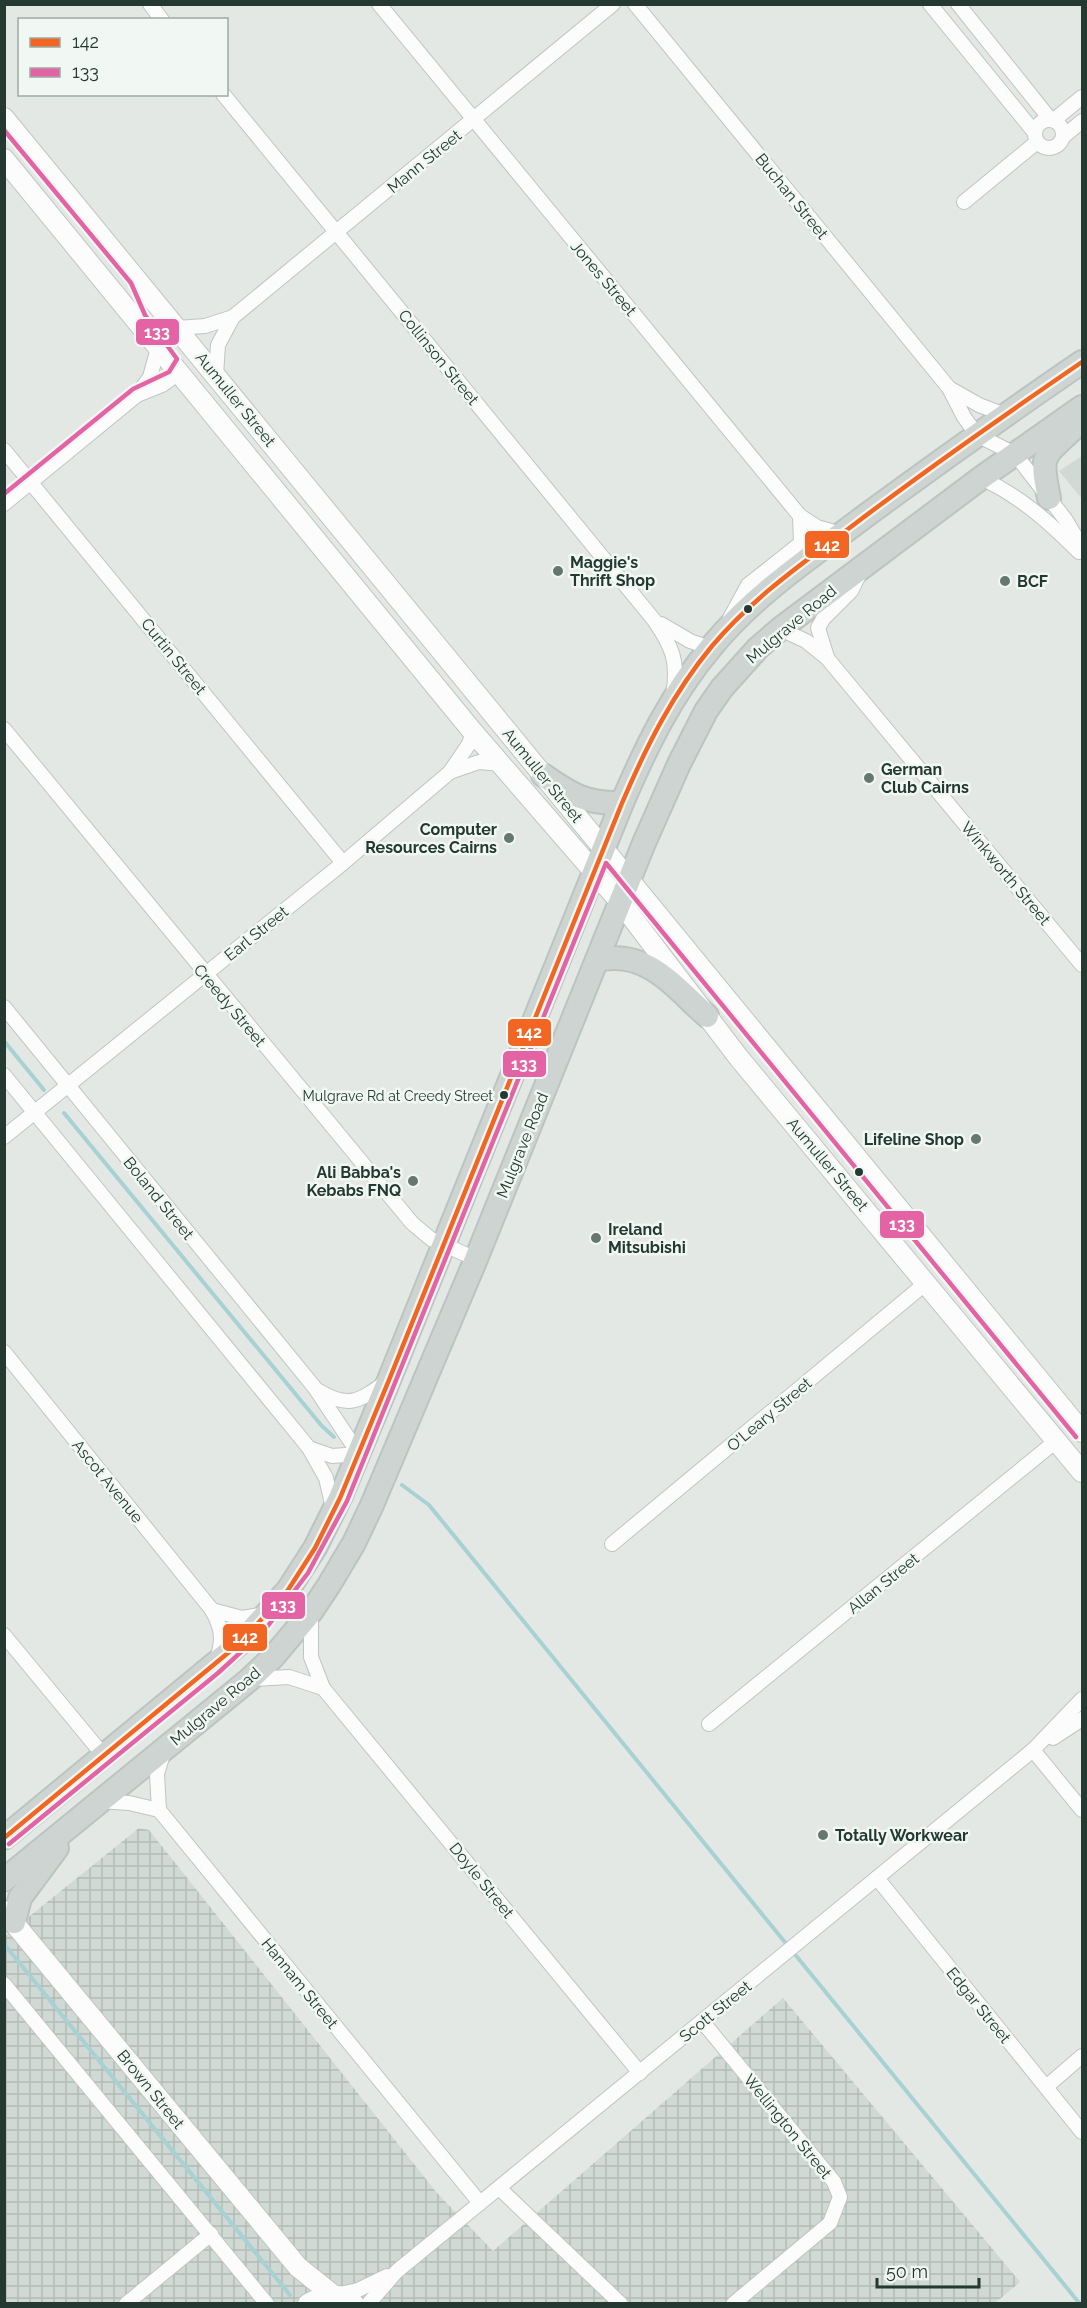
<svg xmlns="http://www.w3.org/2000/svg" width="1087" height="2308" viewBox="0 0 1087 2308" font-family="Raleway,sans-serif">
	<defs>
		<pattern id="industrial-grid" width="8" height="8" patternUnits="userSpaceOnUse" patternTransform="scale(1.5)"><rect width="8" height="8" fill="#d1d9d5"/><path d="M0 4h8M4 0v8" fill="none" stroke="#b3bbb7"/></pattern>
	</defs>
	<rect width="100%" height="100%" fill="#e3e8e5"/>
	<polygon fill="#d1d9d5" points="1082,456 1082,499 1059,471"/>
	<polygon fill="url(#industrial-grid)" points="139,1828 149,1830 437,2193 493,2251 783,1998 1020,2282 994,2304 5,2304 5,1936"/>
	<g fill="none" stroke-linecap="round" stroke-linejoin="round">
		<g stroke="#a7d1d3" stroke-width="4">
			<polyline points="4,1041 44,1090"/>
			<polyline points="64,1113 321,1425 334,1437"/>
			<polyline points="402,1485 429,1505 788,1946"/>
			<polyline points="4,1944 290,2295"/>
			<polyline points="793,1952 1080,2304"/>
		</g>
		<defs>
			<g id="street">
				<polyline points="150,4 162,20"/>
				<polyline points="379,4 800,516 817,527 841,534"/>
				<polyline points="635,4 949,388 964,417 977,435 1015,454 1065,519 1082,547"/>
				<polyline points="930,4 1035,133"/>
				<polyline points="958,4 1050,119"/>
				<path d="M 223,94 L 654,620 C 672,646 679,662 673,695"/>
				<circle cx="1049" cy="134" r="14"/>
				<polyline points="1054,120 1082,97"/>
				<polyline points="1063,137 1082,121"/>
				<polyline points="964,202 1037,142"/>
				<polyline points="177,328 205,326 233,317"/>
				<polyline points="216,375 218,345 233,317 613,4"/>
				<polyline points="949,388 979,405 1005,415"/>
				<polyline points="137,395 162,385 179,373"/>
				<polyline points="4,450 343,863"/>
				<path d="M 981,478 C 1020,496 1049,522 1079,552"/>
				<polyline points="4,504 137,395 150,377 158,348"/>
				<polyline points="730,618 748,585 801,543 800,516"/>
				<polyline points="661,624 690,641 710,648"/>
				<polyline points="780,629 806,641 827,658 1082,965"/>
				<polyline points="827,657 818,628 823,619 851,591 860,573"/>
				<polyline points="4,729 412,1223 431,1239 476,1259"/>
				<polyline points="450,772 479,762 500,764"/>
				<polyline points="4,1007 315,1388 359,1454 332,1456 309,1448"/>
				<polyline points="4,1075 309,1448 326,1478 333,1508"/>
				<polyline points="4,1137 343,863 450,772 469,744 473,732"/>
				<path d="M 4,1352 L 212,1610 C 222,1628 224,1641 216,1661"/>
				<path d="M 319,1391 C 349,1409 360,1401 387,1381"/>
				<polyline points="612,1544 926,1283"/>
				<polyline points="212,1610 242,1618 265,1614"/>
				<polyline points="311,1612 311,1657 323,1688 640,2073"/>
				<polyline points="4,1635 104,1756"/>
				<polyline points="252,1679 289,1677 323,1688"/>
				<polyline points="709,1724 1056,1441"/>
				<polyline points="1053,1738 1082,1719"/>
				<polyline points="1033,1750 1082,1810"/>
				<polyline points="99,1801 129,1803 159,1810 480,2203"/>
				<polyline points="159,1810 157,1774 163,1754"/>
				<polyline points="877,1878 1082,2132"/>
				<polyline points="4,1984 267,2304"/>
				<polyline points="702,2021 834,2182 840,2197 830,2223 733,2304"/>
				<polyline points="1046,2087 1082,2056"/>
				<polyline points="499,2188 621,2304"/>
				<polyline points="336,2295 358,2290 387,2276"/>
				<polyline points="126,2304 211,2234"/>
				<polyline points="368,2304 397,2271 1033,1750 1082,1699"/>
			</g>
			<g id="secondary">
				<polyline points="4,118 1082,1432"/>
				<polyline points="4,159 473,732 621,903 739,1058 1082,1472"/>
				<polyline points="4,1911 298,2267 333,2295"/>
				<path d="M 308,2304 C 324,2295 340,2291 354,2304"/>
			</g>
			<g id="primary">
				<path d="M 1049,498 C 1040,455 1042,458 1073,429"/>
				<path d="M 543,775 C 572,795 586,804 622,803"/>
				<path d="M 597,960 C 647,949 673,986 707,1016"/>
				<path d="M 4,1838 L 240,1643 L 288,1590 L 315,1548 L 340,1498 L 389,1380 L 622,803 C 646,747 672,693 712,646 C 755,594 811,557 864,517 C 936,464 1009,412 1082,362"/>
				<polyline points="4,1880 250,1679 274,1656 311,1612 329,1585 354,1543 372,1505 476,1259 644,843 679,764 706,711 722,688 758,648 780,629 981,478 1082,407"/>
				<polyline points="14,1922 20,1898 57,1848"/>
			</g>
		</defs>
		<use href="#street" stroke="#c0c5c2" stroke-width="16"/>
		<use href="#secondary" stroke="#c0c6c2" stroke-width="22"/>
		<use href="#primary" stroke="#bcc4c1" stroke-width="26"/>
		<use href="#street" stroke="#fbfcfb" stroke-width="14"/>
		<use href="#secondary" stroke="#fbfcfb" stroke-width="20"/>
		<use href="#primary" stroke="#ced4d1" stroke-width="22"/>
		<defs>
			<path id="bus-1" d="M 4,1838 L 240,1643 L 288,1590 L 315,1548 L 340,1498 L 389,1380 L 622,803 C 646,747 673,693 712,646 C 753,597 806,561 856,523 C 930,467 1006,414 1082,362"/>
			<g id="bus-2">
				<polyline points="4,130 131,283 145,315 177,359 169,372 133,389 4,494"/>
				<polyline points="9,1844 218,1673 264,1631 308,1573 347,1501 606,863 1076,1437"/>
			</g>
		</defs>
		<use href="#bus-1" stroke="#f1f7f3" stroke-width="9"/>
		<use href="#bus-2" stroke="#f1f7f3" stroke-width="9"/>
		<use href="#bus-1" stroke="#f26522" stroke-width="4.5"/>
		<use href="#bus-2" stroke="#e463a4" stroke-width="4.5"/>
	</g>
	<g fill="#667670" stroke="#f1f7f3" stroke-width="2">
		<circle cx="558" cy="571" r="6"/>
		<circle cx="1005" cy="581" r="6"/>
		<circle cx="869" cy="778" r="6"/>
		<circle cx="509" cy="838" r="6"/>
		<circle cx="976" cy="1139" r="6"/>
		<circle cx="413" cy="1181" r="6"/>
		<circle cx="596" cy="1238" r="6"/>
		<circle cx="823" cy="1835" r="6"/>
	</g>
	<g fill="#233931" stroke="#f1f7f3" stroke-width="2">
		<circle cx="748" cy="609" r="5"/>
		<circle cx="504" cy="1095" r="5"/>
		<circle cx="859" cy="1172" r="5"/>
	</g>
	<g text-anchor="middle" stroke-width="5" stroke-linejoin="round" paint-order="stroke">
		<g font-size="14" fill="#233931" stroke="#f1f7f3" text-anchor="end">
			<text x="493" y="1101">Mulgrave Rd at Creedy Street</text>
		</g>
		<g font-size="16" fill="#233931" stroke="#f1f7f3">
			<text transform="translate(424 161) rotate(-39)" y="6">Mann Street</text>
			<text transform="translate(792 196) rotate(51)" y="6">Buchan Street</text>
			<text transform="translate(604 278) rotate(50)" y="6">Jones Street</text>
			<text transform="translate(439 357) rotate(51)" y="6">Collinson Street</text>
			<text transform="translate(236 399) rotate(51)" y="6">Aumuller Street</text>
			<text transform="translate(791 624) rotate(-40)" y="6">Mulgrave Road</text>
			<text transform="translate(174 656) rotate(51)" y="6">Curtin Street</text>
			<text transform="translate(543 775) rotate(51)" y="6">Aumuller Street</text>
			<text transform="translate(1006 873) rotate(50)" y="6">Winkworth Street</text>
			<text transform="translate(256 933) rotate(-39)" y="6">Earl Street</text>
			<text transform="translate(230 1005) rotate(50)" y="6">Creedy Street</text>
			<text transform="translate(522 1145) rotate(-68)" y="6">Mulgrave Road</text>
			<text transform="translate(828 1164) rotate(50)" y="6">Aumuller Street</text>
			<text transform="translate(159 1198) rotate(51)" y="6">Boland Street</text>
			<text transform="translate(769 1414) rotate(-40)" y="6">O'Leary Street</text>
			<text transform="translate(108 1481) rotate(51)" y="6">Ascot Avenue</text>
			<text transform="translate(883 1583) rotate(-39)" y="6">Allan Street</text>
			<text transform="translate(215 1706) rotate(-40)" y="6">Mulgrave Road</text>
			<text transform="translate(482 1880) rotate(51)" y="6">Doyle Street</text>
			<text transform="translate(300 1983) rotate(51)" y="6">Hannam Street</text>
			<text transform="translate(979 2005) rotate(51)" y="6">Edgar Street</text>
			<text transform="translate(715 2011) rotate(-39)" y="6">Scott Street</text>
			<text transform="translate(151 2089) rotate(51)" y="6">Brown Street</text>
			<text transform="translate(788 2126) rotate(51)" y="6">Wellington Street</text>
		</g>
		<g font-size="16" font-weight="bold" fill="#233931" stroke="#f1f7f3" text-anchor="start">
			<text x="570" y="568">Maggie's<tspan x="570" dy="18">Thrift Shop</tspan></text>
			<text x="1017" y="587">BCF</text>
			<text x="881" y="775">German<tspan x="881" dy="18">Club Cairns</tspan></text>
			<text x="497" y="835" text-anchor="end">Computer<tspan x="497" dy="18">Resources Cairns</tspan></text>
			<text x="964" y="1145" text-anchor="end">Lifeline Shop</text>
			<text x="401" y="1178" text-anchor="end">Ali Babba's<tspan x="401" dy="18">Kebabs FNQ</tspan></text>
			<text x="608" y="1235">Ireland<tspan x="608" dy="18">Mitsubishi</tspan></text>
			<text x="835" y="1841">Totally Workwear</text>
		</g>
	</g>
	<g stroke="#f1f7f3" stroke-width="2">
		<rect x="135" y="318" width="45" height="28" rx="6" fill="#e463a4"/>
		<rect x="804" y="530" width="46" height="29" rx="6" fill="#f26522"/>
		<rect x="507" y="1018" width="45" height="29" rx="6" fill="#f26522"/>
		<rect x="502" y="1050" width="45" height="28" rx="6" fill="#e463a4"/>
		<rect x="879" y="1210" width="46" height="29" rx="6" fill="#e463a4"/>
		<rect x="261" y="1591" width="45" height="29" rx="6" fill="#e463a4"/>
		<rect x="222" y="1623" width="46" height="29" rx="6" fill="#f26522"/>
	</g>
	<g font-size="16" text-anchor="middle" font-weight="bold" fill="#fff">
		<text x="157" y="338">133</text>
		<text x="827" y="551">142</text>
		<text x="529" y="1038">142</text>
		<text x="524" y="1070">133</text>
		<text x="902" y="1230">133</text>
		<text x="283" y="1611">133</text>
		<text x="245" y="1643">142</text>
	</g>
	<rect width="1087" height="2308" fill="none" stroke="#233931" stroke-width="12"/>
	<rect x="18" y="18" width="210" height="78" fill="#f1f7f3" stroke="#9faba5" stroke-width="1.5"/>
	<rect x="30" y="38" width="30" height="9" fill="#f26522" stroke="#9faba5" stroke-width="1.5"/>
	<text x="72" y="48" font-size="18" fill="#233931">142</text>
	<rect x="30" y="68" width="30" height="9" fill="#e463a4" stroke="#9faba5" stroke-width="1.5"/>
	<text x="72" y="78" font-size="18" fill="#233931">133</text>
	<path d="M877 2278v9h102v-9" fill="none" stroke="#233931" stroke-width="3"/>
	<text x="886" y="2278" font-size="18" fill="#233931" stroke="#f1f7f3" stroke-width="4.5" paint-order="stroke">50 m</text>
</svg>
